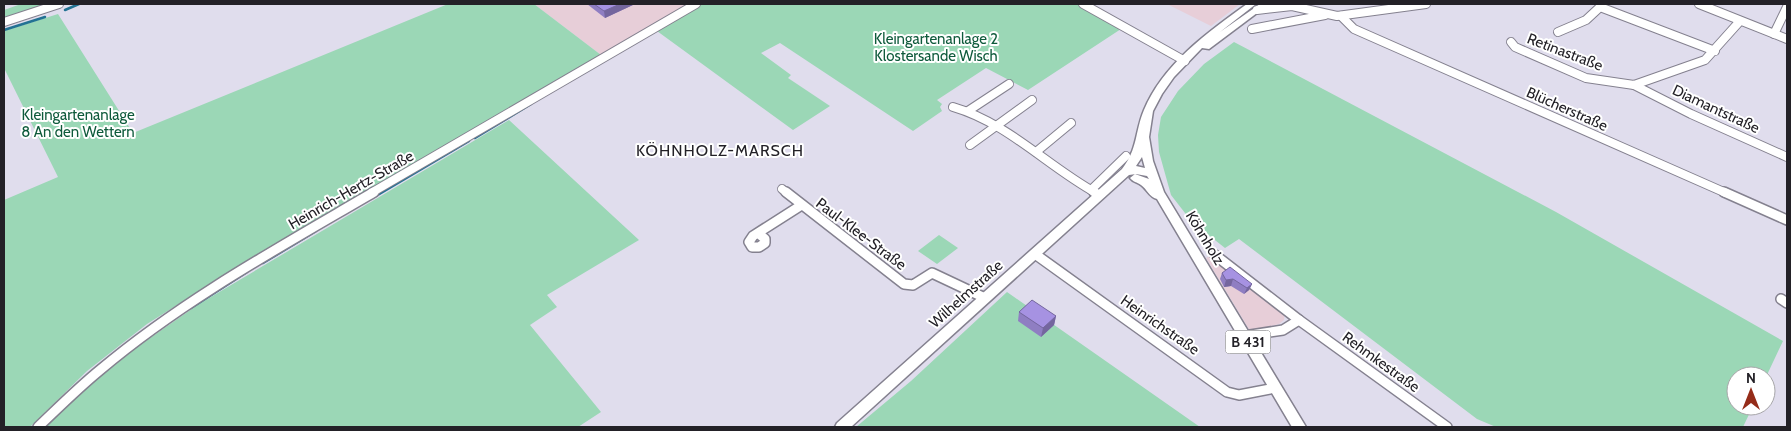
<svg xmlns="http://www.w3.org/2000/svg" width="1791" height="431" viewBox="0 0 1791 431" font-family="Cabin,sans-serif">
	<rect width="100%" height="100%" fill="#e0dded"/>
	<g fill="#e7ced8">
		<polygon points="534,4 691,4 601,55"/>
		<polygon points="1167,4 1240,4 1211,26"/>
		<polygon points="1212,255 1285,312 1284,320 1279,324 1250,331 1206,258"/>
	</g>
	<g fill="#9bd7b6">
		<polygon points="21,4 56,4 4,20 4,10"/>
		<polygon points="448,4 534,4 601,55 333,214 223,276 147,324 87,371 30,427 4,427 4,200 58,177 4,68 4,31 58,14 133,133"/>
		<polygon points="702,4 1078,4 1121,29 1028,90 986,68 937,100 942,104 940,107 942,111 913,131 780,43 761,53 791,75 788,78 830,106 793,130 657,31"/>
		<polygon points="1234,42 1556,212 1783,341 1766,377 1736,376 1736,406 1753,406 1743,427 1496,427 1477,419 1239,239 1225,248 1192,222 1171,195 1159,152 1158,135 1161,117 1178,91 1204,64"/>
		<polygon points="509,120 639,240 547,295 557,307 530,325 601,412 578,427 45,427 86,387 137,347 199,304"/>
		<polygon points="939,235 958,248 937,264 918,251"/>
		<polygon points="1007,292 1200,427 856,427 911,381"/>
	</g>
	<g fill="none" stroke-linecap="round" stroke-linejoin="round">
		<g stroke="#227293" stroke-width="2.5">
			<polyline points="65,10 79,4"/>
			<polyline points="4,30 45,17"/>
			<polyline points="475,138 531,104"/>
			<polyline points="376,196 469,141"/>
			<polyline points="263,263 316,231"/>
			<polyline points="191,308 247,272"/>
		</g>
		<defs>
			<g id="minor-far1">
				<polyline points="1083,4 1185,61"/>
				<polyline points="1699,4 1787,39"/>
				<polyline points="1257,10 1292,6 1337,16 1426,4"/>
				<polyline points="1341,16 1354,29 1726,193"/>
				<polyline points="4,22 59,4"/>
				<polyline points="1252,29 1325,15"/>
				<polyline points="1558,32 1586,20 1600,7 1715,51"/>
				<polyline points="1774,34 1787,7"/>
				<polyline points="1511,42 1515,47 1586,78 1634,85 1705,60 1740,21"/>
				<polyline points="1634,85 1691,114 1787,157"/>
				<path d="M 953,107 C 1008,123 1047,166 1096,193"/>
				<polyline points="968,111 1009,84"/>
				<polyline points="970,145 1032,100"/>
				<polyline points="1036,152 1071,123"/>
				<polyline points="782,189 787,193"/>
				<polyline points="1091,190 1126,156"/>
				<polyline points="371,193 696,4"/>
			</g>
			<g id="minor">
				<polyline points="786,192 904,284 913,285 932,273 985,298"/>
				<polyline points="1094,192 1099,195"/>
				<polyline points="1724,192 1787,220"/>
				<polyline points="758,233 765,239 765,243 759,247 752,247 749,242 753,236 800,206"/>
				<polyline points="1035,254 1227,392 1239,395 1275,388"/>
				<polyline points="1215,255 1299,320 1447,427"/>
				<polyline points="1781,299 1787,303"/>
				<polyline points="1244,336 1283,330 1299,320"/>
				<path d="M 38,427 C 58,408 78,388 100,370 C 183,300 280,247 374,192"/>
			</g>
			<path id="major" d="M 1247,4 L 1256,4 L 1220,32 L 1260,4 L 1269,4 L 1209,49 L 1202,48 L 1174,77 L 1162,94 L 1153,111 L 1149,137 L 1153,161 L 1164,192 L 1306,427 L 1292,427 L 1157,199 C 1149,197 1147,189 1141,185 C 1137,182 1133,182 1130,178 L 1135,174 L 1149,179 L 1147,176 L 1136,174 L 1129,175 L 851,427 L 835,427 L 837,423 L 1122,169 C 1138,149 1135,131 1144,110 C 1163,64 1208,32 1247,4 ZM 1142,157 L 1145,168 L 1136,166 Z"/>
		</defs>
		<use href="#minor-far1" stroke="#84818f" stroke-width="10"/>
		<use href="#minor" stroke="#84818f" stroke-width="12"/>
		<use href="#major" stroke="#84818f" stroke-width="3"/>
		<use href="#minor-far1" stroke="#fff" stroke-width="8"/>
		<use href="#minor" stroke="#fff" stroke-width="9"/>
		<use href="#major" fill="#fff" fill-rule="evenodd"/>
	</g>
	<g fill="#8f7ec2">
		<polygon points="587,4 635,4 605,18"/>
		<polygon points="1222,273 1252,284 1249,290 1244,294 1231,286 1224,287 1220,279"/>
		<polygon points="1019,312 1056,316 1054,325 1041,337 1018,321"/>
	</g>
	<g fill="#74669e">
		<polygon points="620,4 635,4 605,18 604,11"/>
		<polygon points="1233,279 1231,286 1224,287 1226,280"/>
		<polygon points="1252,284 1249,290 1244,294 1247,288"/>
		<polygon points="1056,316 1054,325 1041,337 1043,328"/>
	</g>
	<g fill="#a692e2" stroke="#74669e">
		<polygon points="594,4 620,4 604,11"/>
		<polygon points="1230,267 1252,284 1247,288 1233,279 1226,280 1222,273"/>
		<polygon points="1032,300 1056,316 1043,328 1019,312"/>
	</g>
	<g text-anchor="middle" stroke-width="4" stroke-linejoin="round" paint-order="stroke">
		<rect fill="#fff" stroke="#656468" stroke-width="1" x="1225.5" y="330.5" width="45" height="23" rx="4"/>
		<g font-size="14" font-weight="bold" fill="#232127">
			<text x="1248" y="347">B 431</text>
		</g>
		<g font-size="15" fill="#0e5a3b" stroke="#fff">
			<text x="936" y="44">Kleingartenanlage 2<tspan x="936" dy="17">Klostersande Wisch</tspan></text>
			<text x="78" y="120">Kleingartenanlage<tspan x="78" dy="17">8 An den Wettern</tspan></text>
		</g>
		<g font-size="15" fill="#232127" stroke="#fff">
			<text transform="translate(1565 52) rotate(21)" y="5">Retinastraße</text>
			<text transform="translate(1567 109) rotate(24)" y="5">Blücherstraße</text>
			<text transform="translate(1716 109) rotate(25)" y="5">Diamantstraße</text>
			<text transform="translate(351 190) rotate(-30)" y="5">Heinrich-Hertz-Straße</text>
			<text transform="translate(861 234) rotate(37)" y="5">Paul-Klee-Straße</text>
			<text transform="translate(1205 238) rotate(59)" y="5">Köhnholz</text>
			<text transform="translate(966 294) rotate(-42)" y="5">Wilhelmstraße</text>
			<text transform="translate(1160 325) rotate(35)" y="5">Heinrichstraße</text>
			<text transform="translate(1381 362) rotate(36)" y="5">Rehmkestraße</text>
		</g>
		<g font-size="16" letter-spacing="1" fill="#232127" stroke="#fff">
			<text x="720" y="156">KÖHNHOLZ-MARSCH</text>
		</g>
	</g>
	<rect width="1791" height="431" fill="none" stroke="#232127" stroke-width="10"/>
	<g transform="translate(1751 391)"><circle r="24" fill="#ffffff" stroke="#a7a6a9"/>
	<path d="M0-4L9 19L0 12L-9 19Z" fill="#952c19"/>
	<text y="-8" font-size="14" font-weight="bold" text-anchor="middle" fill="#232127">N</text>
	</g>
</svg>
